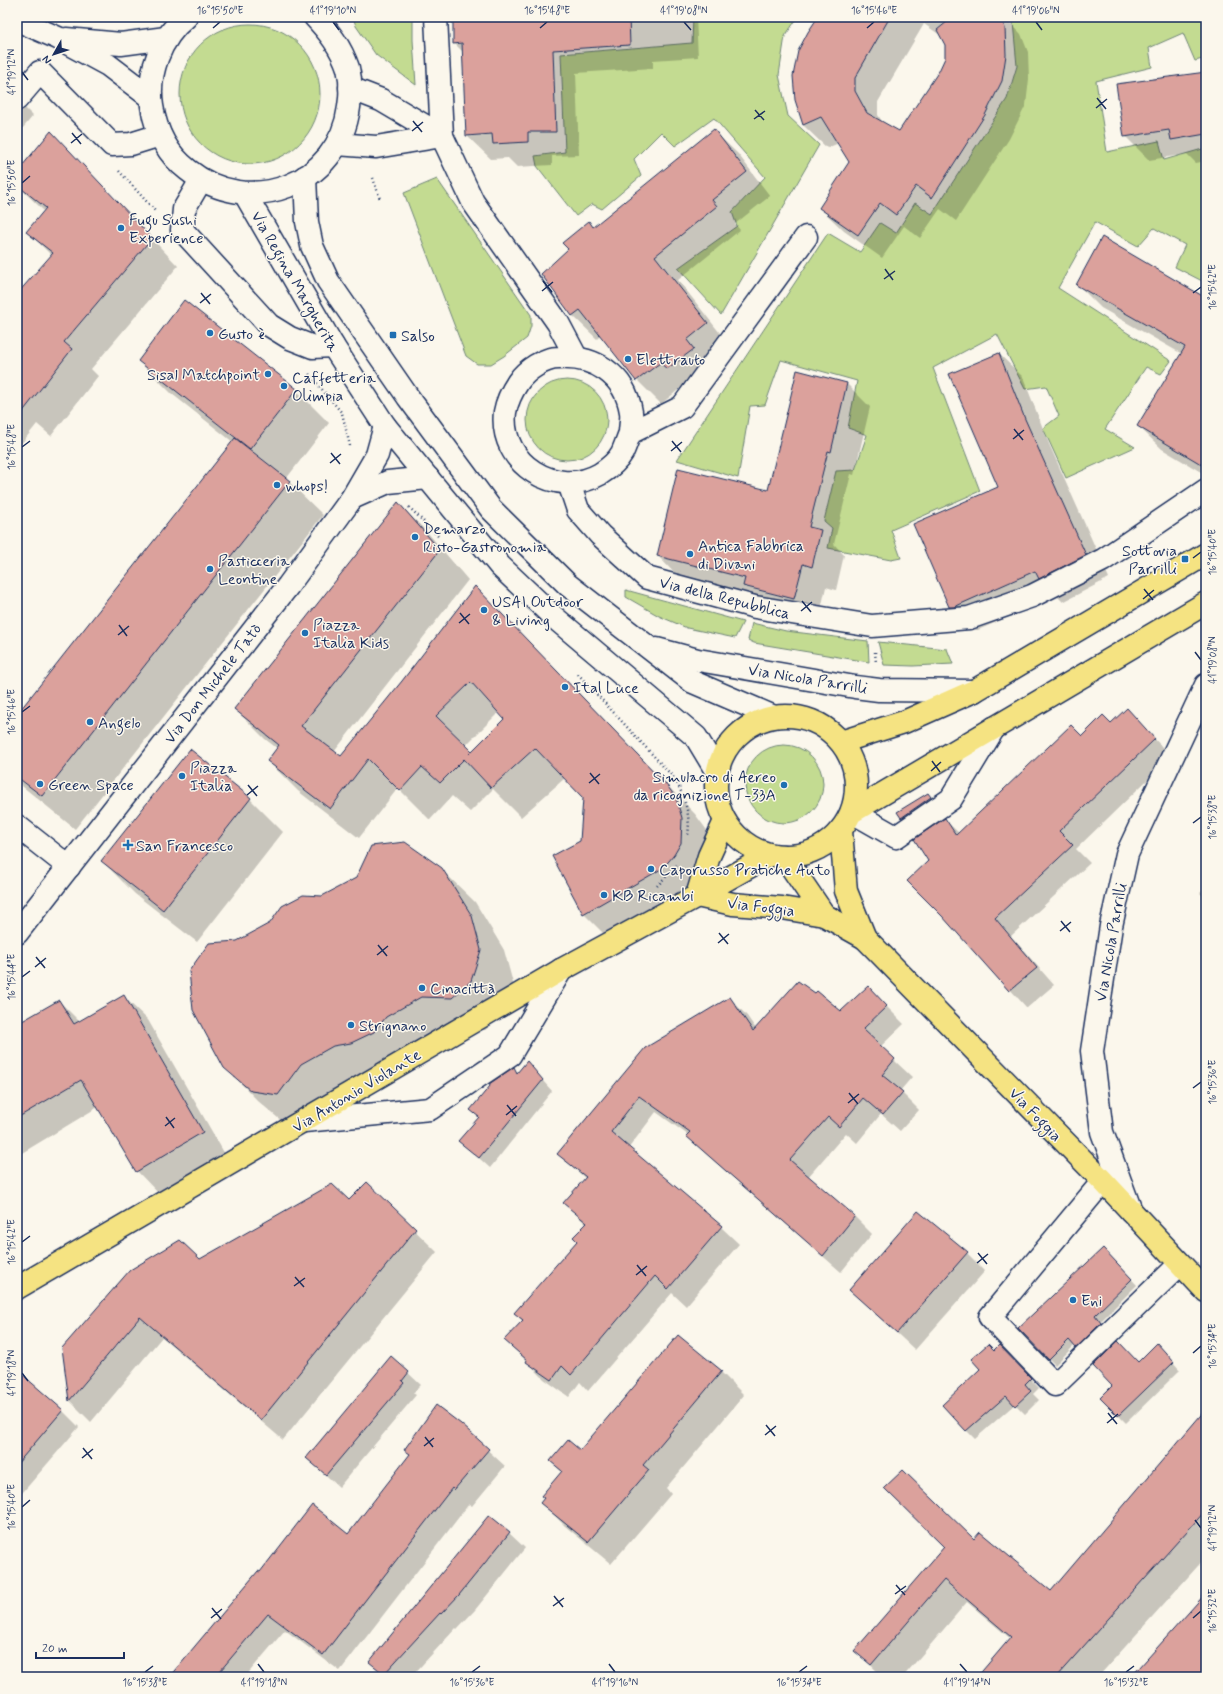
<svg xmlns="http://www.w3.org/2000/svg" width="1223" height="1694" viewBox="0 0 1223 1694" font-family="Mynerve,sans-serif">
	<rect width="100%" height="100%" fill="#fbf7ec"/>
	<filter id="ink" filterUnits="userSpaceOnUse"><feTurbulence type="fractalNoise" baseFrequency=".025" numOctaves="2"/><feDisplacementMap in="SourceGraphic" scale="8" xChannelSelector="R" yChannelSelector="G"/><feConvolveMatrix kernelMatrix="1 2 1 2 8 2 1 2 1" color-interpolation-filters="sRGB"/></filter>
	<g filter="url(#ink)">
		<g fill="#c3db91" stroke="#6f8578">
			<polygon points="353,17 413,17 413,40 416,85 376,55 356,26"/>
			<polygon points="693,17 798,17 785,36 779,75 788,116 819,145 721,315 678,268 737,226 732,212 765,177 714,118 675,146 661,132 634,159 641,176 602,209 592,204 576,216 537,166 535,156 565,152 561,54 692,43"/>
			<polygon points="1011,17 1206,17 1206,58 1195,61 1183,33 1149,48 1152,67 1096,81 1107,152 1159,141 1164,160 1206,148 1206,283 1175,267 1185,245 1154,228 1138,246 1095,222 1058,288 1171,361 1161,374 1146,367 1105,429 1135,447 1066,478 1043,428 1059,416 1046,386 1025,389 997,334 933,368 980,491 891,530 901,558 891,560 828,548 832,528 824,521 836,471 855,470 867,435 848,428 857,381 781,360 765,405 750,406 738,478 677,460 828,233 860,252 880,223 896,233 915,203 932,214 1007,99 1017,66 1013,22"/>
			<circle cx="250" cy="94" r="70"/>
			<polygon points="437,179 531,315 531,326 527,338 504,356 491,364 477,364 466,356 404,193"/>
			<circle cx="567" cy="420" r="40"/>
			<polygon points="626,590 743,622 735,638 687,628 659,616 626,597"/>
			<polygon points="752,623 786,631 868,641 869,662 754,643 748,640"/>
			<polygon points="878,642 947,649 953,664 913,666 884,665"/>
			<circle cx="784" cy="784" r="39"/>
		</g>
		<g fill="#0003" fill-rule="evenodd">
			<polygon points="454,17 696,17 698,57 653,60 653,68 576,73 579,155 552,156 552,165 517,167 508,158 491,159 467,136 464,53 454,43"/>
			<path d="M 819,17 L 1005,17 L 1021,34 L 1028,52 L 1029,79 L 1026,105 L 1009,139 L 956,221 L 940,209 L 920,238 L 904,226 L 882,258 L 844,231 L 820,208 L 851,162 L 839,143 L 827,148 L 803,125 ZM 924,24 L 943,37 L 946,45 L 946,58 L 940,71 L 900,133 L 883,123 L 878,115 L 878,102 Z"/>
			<polygon points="1206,72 1206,161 1196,163 1187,154 1149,160 1125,136"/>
			<polygon points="17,100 33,116 17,135"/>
			<polygon points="714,131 738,154 770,196 735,224 740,230 678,280 731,347 661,404 637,380 601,335 597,339 573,316 543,274 569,249 589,222 594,228"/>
			<polygon points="51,132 178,266 91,369 98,376 51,436 37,424 17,449 17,295 52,256 28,232 44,211 17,185 17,174"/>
			<polygon points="1103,238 1206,299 1206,475 1162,449 1138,426 1182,354 1101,308 1077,284"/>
			<polygon points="185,302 296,390 329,423 286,479 323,515 75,829 17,782 17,715 233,442 172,394 139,361"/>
			<polygon points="999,354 1023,377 1049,444 1109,578 1063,602 1057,596 978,630 973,630 949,607 999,488"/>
			<polygon points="847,384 870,407 854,475 851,474 834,544 844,555 836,590 826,587 818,622 681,580 658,556 768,491"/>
			<polygon points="17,471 20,474 17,478"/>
			<path d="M 398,503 L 428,533 L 468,580 L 334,752 L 341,757 L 504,617 L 695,814 L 706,829 L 711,848 L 710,873 L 613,943 L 583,913 L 581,841 L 584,798 L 565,778 L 521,817 L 493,789 L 470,812 L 452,796 L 430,820 L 398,788 L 359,838 L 298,791 L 268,761 L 278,749 L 265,739 L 235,709 ZM 499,712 L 506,719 L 472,752 L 465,746 Z"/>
			<polygon points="1111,724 1144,727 1171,757 1076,849 1090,863 1011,936 1054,985 1027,1008 942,915 929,861 945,820 959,833"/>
			<polygon points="928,794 934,800 908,823 899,812"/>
			<polygon points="250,799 283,832 197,942 135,894 102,861"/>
			<polygon points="441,869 475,902 504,950 513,983 504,1014 485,1030 454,1030 285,1124 258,1101 225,1067 238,942 322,897"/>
			<polygon points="1206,887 1206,899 1200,893"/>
			<polygon points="124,997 148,1020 226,1156 160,1195 137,1171 98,1107 17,1156 17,1025 59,1001 80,1022"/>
			<polygon points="730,998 747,1016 756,1029 885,1005 904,1024 880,1047 912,1077 900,1091 919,1110 900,1131 881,1114 857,1143 846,1133 808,1177 855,1217 872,1234 841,1272 705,1153 688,1135 656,1112 628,1149 721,1227 739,1244 686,1306 672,1293 588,1391 580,1382 569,1397 544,1379 506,1340 524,1322 515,1313 578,1241 586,1224 564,1203 586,1179 559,1154"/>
			<polygon points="491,1054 496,1059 483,1068 477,1062"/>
			<polygon points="527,1063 552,1091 490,1168 460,1141 480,1118 472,1110 514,1069 518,1073"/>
			<polygon points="367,1184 437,1252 283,1440 162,1337 91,1422 70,1401 63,1349 200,1260 349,1201"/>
			<polygon points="1103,1249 1137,1285 1100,1322 1107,1329 1082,1353 1075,1345 1055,1365 1019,1328"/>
			<polygon points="967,1253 985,1271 915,1350 850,1290"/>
			<polygon points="994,1352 1008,1355 1039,1388 1033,1394 1039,1400 1025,1414 1015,1404 975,1439 966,1430 982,1369"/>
			<polygon points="1164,1352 1180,1370 1126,1423 1101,1398 1138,1363"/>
			<polygon points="391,1357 421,1385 413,1393 416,1395 339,1487 307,1458"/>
			<polygon points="17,1372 63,1411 79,1427 17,1499"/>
			<polygon points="721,1372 744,1395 666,1488 671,1494 611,1564 565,1526 542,1503 562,1472 551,1461 580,1451"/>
			<polygon points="1206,1411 1206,1557 1098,1677 979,1677 1011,1639 967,1602 903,1677 883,1677 855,1650 974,1540 1051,1592"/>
			<polygon points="460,1425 505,1466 472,1506 469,1504 340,1671 285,1630 245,1677 170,1677 260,1573 349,1536 411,1455 406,1450"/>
			<polygon points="509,1533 525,1548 475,1610 457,1629 456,1628 411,1677 386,1677 371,1662"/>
		</g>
		<g fill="#dba19c" stroke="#1b2f5e" fill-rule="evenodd">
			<polygon points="453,17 629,17 630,45 553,50 556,132 528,132 528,142 493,144 492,134 466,136 462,43 453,44"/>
			<polygon points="818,17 890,17 855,78 855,91 867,113 899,131 939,71 945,58 945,45 937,30 953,17 1001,17 1005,28 1006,55 1002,81 985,115 932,198 916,186 896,215 880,203 858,235 819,208 849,162 821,117 803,125 795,100 793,76 798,51 808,32"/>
			<polygon points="1206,72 1206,134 1171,140 1169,130 1124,137 1116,84"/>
			<polygon points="714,129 747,172 712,200 717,206 655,256 708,323 687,340 694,349 667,369 660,363 636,381 580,310 572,316 541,274 568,249 562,243 589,221 593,227"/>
			<polygon points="51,131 152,238 64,342 72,349 17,419 17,294 53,253 26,232 46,208 17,185 17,172"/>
			<polygon points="1102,237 1206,298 1206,467 1137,426 1185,347 1076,285"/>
			<polygon points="184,300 297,389 250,449 138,361"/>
			<polygon points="999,353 1025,419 1086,555 1039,579 1035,571 954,607 949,607 913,524 998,487 949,374"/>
			<polygon points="797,370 847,383 831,452 828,451 809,527 821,530 812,567 803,564 794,599 743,586 745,578 657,556 678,468 768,490"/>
			<polygon points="235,438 290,481 42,796 17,777 17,714"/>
			<path d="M 398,502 L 440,550 L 301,726 L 341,756 L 402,681 L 475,586 L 666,784 L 676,798 L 682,818 L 681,843 L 674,855 L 663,868 L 583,914 L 552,856 L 580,841 L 583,798 L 535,748 L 491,788 L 464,759 L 440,783 L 422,767 L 400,791 L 368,759 L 330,809 L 267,761 L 279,745 L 234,709 ZM 471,682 L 504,719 L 469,754 L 472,751 L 436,716 Z"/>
			<polygon points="1127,708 1155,739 1059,831 1073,845 995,918 1037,968 1009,991 942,916 907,881 928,861 914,839 945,818 956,835 1071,725 1082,736 1103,715 1111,723"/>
			<polygon points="190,749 251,798 163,910 101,861"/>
			<polygon points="928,793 931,797 901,818 897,812"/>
			<polygon points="405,842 442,868 472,916 481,950 471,981 452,998 421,997 386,1017 374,1032 351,1043 333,1046 301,1064 278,1095 251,1091 224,1068 193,1010 189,971 209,943 237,941 270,923 282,906 303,895 322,896 356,878 371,846"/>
			<polygon points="798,981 815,993 817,991 841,1011 868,986 887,1006 863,1029 895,1059 882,1075 903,1092 883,1115 863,1098 839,1127 828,1117 790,1160 855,1216 823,1256 686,1136 690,1132 639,1096 611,1132 722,1226 668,1289 655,1276 571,1375 562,1366 552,1380 526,1362 527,1360 504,1340 523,1320 514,1313 577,1241 573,1237 587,1223 563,1203 586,1177 557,1154 645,1048 730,997 753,1031"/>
			<polygon points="124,995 203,1132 136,1172 81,1080 17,1118 17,1024 59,1000 74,1024"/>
			<polygon points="527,1061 543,1080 479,1158 458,1141 479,1117 470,1110 490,1086 489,1084 514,1067 517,1073"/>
			<polygon points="367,1182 416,1229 261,1420 140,1317 69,1401 62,1348 130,1270 180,1240 200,1259 332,1184 349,1200"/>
			<polygon points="918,1211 968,1252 897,1333 849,1290"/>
			<polygon points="1103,1248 1132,1279 1095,1315 1101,1323 1076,1348 1069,1340 1049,1360 1018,1328"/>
			<polygon points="678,1335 722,1371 643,1465 649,1470 588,1542 540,1503 544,1498 541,1496 562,1471 550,1461 568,1440 580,1450"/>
			<polygon points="1118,1341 1138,1362 1157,1343 1174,1362 1118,1416 1100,1398 1112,1386 1093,1366"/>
			<polygon points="988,1344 994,1350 999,1345 1031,1378 1025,1384 1031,1391 1015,1406 1006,1396 966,1431 942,1405 980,1369 971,1359"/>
			<polygon points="391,1356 409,1372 402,1381 404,1383 326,1475 306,1458"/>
			<polygon points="17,1370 63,1410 17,1464"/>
			<polygon points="436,1405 461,1424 489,1449 454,1490 452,1488 323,1655 268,1614 215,1677 169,1677 258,1571 260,1572 312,1505 348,1534 410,1454 404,1450"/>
			<polygon points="1206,1409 1206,1510 1056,1677 977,1677 1011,1637 944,1580 871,1665 854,1651 944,1547 884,1488 903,1470 974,1539 980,1532 1051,1591"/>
			<polygon points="489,1515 510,1532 459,1595 441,1614 440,1613 384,1674 369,1662"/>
			<polygon points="1206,1593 1206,1677 1131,1677"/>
		</g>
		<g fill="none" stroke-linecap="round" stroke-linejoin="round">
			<defs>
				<g id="minor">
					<path d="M 186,17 C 160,38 147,74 152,106 C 156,132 167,154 188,170 C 249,219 339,185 349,107 C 351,94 351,80 348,68 C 341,47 329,32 315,17"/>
					<polyline points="436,17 442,136 473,202 558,323 576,357"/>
					<polyline points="17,20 58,38 108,65 150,97"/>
					<polyline points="66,39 121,44 166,38"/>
					<polyline points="350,88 381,100 442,136"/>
					<polyline points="17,99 40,72 112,145 131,144 160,135"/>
					<polyline points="337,144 376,147 442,136"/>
					<polyline points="305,177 307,222 312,246 328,281 408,397 491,509 568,585 693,682 772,716"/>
					<polyline points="201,180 184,209 182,230 269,325 290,338 313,347 333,346"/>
					<polyline points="245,194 333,346 385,426 500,566 555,618 696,737 717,772"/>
					<path d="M 630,433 C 630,427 632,419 631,412 C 625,374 594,356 559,358 C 544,358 526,370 518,382 C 512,391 507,401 505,412 C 499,464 556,499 600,474 C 608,469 617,462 622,453 C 625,447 627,440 630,433 L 682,407 L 806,237"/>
					<polyline points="569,483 578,510 600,535 647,578 755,607 872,626 969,618 1032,596 1103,560 1206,490"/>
					<polyline points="352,498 388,482 428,478"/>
					<polyline points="657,649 698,660 855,687 879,690 974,691"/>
					<polyline points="852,812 896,837 951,799 994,728"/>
					<polyline points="17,826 69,867"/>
					<polyline points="17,933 288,586 352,498 377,455 385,426"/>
					<polyline points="304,1121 430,1109 510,1055 561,970"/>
					<polyline points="1103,1181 990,1317 1055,1385 1180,1264"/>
					<polyline points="1131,1211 1102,1132 1092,1051 1111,926 1127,854 1206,685"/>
				</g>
				<g id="major">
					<circle cx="786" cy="786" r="70"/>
					<polyline points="841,742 904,722 974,691 1206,554"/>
					<polyline points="852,812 1206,603"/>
					<polyline points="841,831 846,891 865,938"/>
					<polyline points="784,856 824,915"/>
					<polyline points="697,896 733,904 782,908 824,915 865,938 1103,1181 1206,1291"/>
					<polyline points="697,896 709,856 725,821"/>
					<polyline points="17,1288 561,970 697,896 770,855"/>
				</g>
			</defs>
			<use href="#minor" stroke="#1b2f5e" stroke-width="25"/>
			<use href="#major" stroke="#1b2f5e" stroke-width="25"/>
			<g stroke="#1b2f5e" stroke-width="2.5" stroke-dasharray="1 3" stroke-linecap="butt">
				<polyline points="119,171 156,212"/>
				<polyline points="373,178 380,199"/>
				<polyline points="309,374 342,413 350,446"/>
				<polyline points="409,507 438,536"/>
				<polyline points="875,652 876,663"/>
				<path d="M 578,674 L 675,779 C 684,796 691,815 688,835"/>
				<polyline points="657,886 677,865"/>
			</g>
			<use href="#minor" stroke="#fbf7ec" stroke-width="22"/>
			<use href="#major" stroke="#f5e382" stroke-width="22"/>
		</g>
	</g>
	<path fill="none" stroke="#1b2f5e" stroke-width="1.5" d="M 333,22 L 339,30M 684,22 L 691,30M 1036,22 L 1042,30M 213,28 L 220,22M 540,28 L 547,22M 867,28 L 874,22M 22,72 L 28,80M 1097,98 L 1106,109M 1096,108 L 1107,99M 755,110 L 764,120M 754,119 L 765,111M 413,121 L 422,132M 412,131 L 423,122M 72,133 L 81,144M 71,143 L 82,134M 22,183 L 30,176M 885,269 L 893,280M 884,279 L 895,271M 543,281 L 552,292M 542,291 L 553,282M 201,293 L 210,304M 1193,293 L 1201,287M 200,303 L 211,294M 1014,429 L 1023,440M 1013,439 L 1024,430M 672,441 L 681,452M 22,447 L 30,441M 671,451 L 682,442M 331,453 L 340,464M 330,463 L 341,454M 1193,558 L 1201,552M 1144,589 L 1153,600M 1143,599 L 1154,590M 802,601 L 811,612M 801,611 L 812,602M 460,613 L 469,624M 459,623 L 470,614M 119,625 L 127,636M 118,635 L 129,626M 1195,652 L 1201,660M 22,712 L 30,706M 932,761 L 940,772M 931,771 L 941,762M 590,773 L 599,784M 589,783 L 600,774M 248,785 L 257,796M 247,795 L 258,786M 1193,823 L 1201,817M 1061,921 L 1070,932M 1060,931 L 1071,922M 719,933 L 728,944M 718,943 L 729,934M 378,945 L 387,956M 377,955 L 388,946M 36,957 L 45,968M 35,967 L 46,958M 22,977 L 30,971M 1193,1088 L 1201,1082M 849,1093 L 858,1104M 848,1103 L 859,1094M 507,1105 L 516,1116M 506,1115 L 517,1106M 166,1117 L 174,1128M 165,1126 L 175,1118M 22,1242 L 30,1236M 978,1253 L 987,1264M 977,1263 L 988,1254M 637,1265 L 646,1276M 636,1275 L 647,1266M 295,1277 L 304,1287M 294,1286 L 305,1278M 1193,1353 L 1201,1346M 22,1373 L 28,1381M 1108,1413 L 1117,1424M 1107,1423 L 1118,1414M 766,1425 L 775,1436M 765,1435 L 776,1426M 425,1437 L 433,1447M 424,1446 L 434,1438M 83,1448 L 92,1459M 82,1458 L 93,1449M 22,1507 L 30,1500M 1195,1520 L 1201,1528M 896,1585 L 905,1595M 895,1594 L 906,1586M 554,1596 L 563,1607M 553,1606 L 564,1598M 212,1608 L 221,1619M 211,1618 L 222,1609M 1193,1618 L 1201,1611M 258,1664 L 264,1672M 609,1664 L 615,1672M 960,1664 L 967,1672M 145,1672 L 153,1666M 472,1672 L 480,1666M 799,1672 L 807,1666M 1126,1672 L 1134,1666"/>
	<g fill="#1f6fb2" stroke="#fbf7ec" stroke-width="1.5">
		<circle cx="121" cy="228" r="4"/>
		<circle cx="210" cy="333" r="4"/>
		<rect x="389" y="331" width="8" height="8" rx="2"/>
		<circle cx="628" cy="359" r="4"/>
		<circle cx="268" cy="374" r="4"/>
		<circle cx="284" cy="386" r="4"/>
		<circle cx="277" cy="485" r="4"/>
		<circle cx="415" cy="537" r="4"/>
		<circle cx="690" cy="554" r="4"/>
		<rect x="1181" y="555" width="8" height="8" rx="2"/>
		<circle cx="210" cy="569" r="4"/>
		<circle cx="484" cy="610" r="4"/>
		<circle cx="305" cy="633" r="4"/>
		<circle cx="565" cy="687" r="4"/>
		<circle cx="90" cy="722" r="4"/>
		<circle cx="182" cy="776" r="4"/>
		<circle cx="40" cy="784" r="4"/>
		<circle cx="784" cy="785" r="4"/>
		<path d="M126 839h4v4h4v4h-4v4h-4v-4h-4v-4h4z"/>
		<circle cx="651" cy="869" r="4"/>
		<circle cx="604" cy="895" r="4"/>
		<circle cx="422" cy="988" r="4"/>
		<circle cx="351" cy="1025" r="4"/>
		<circle cx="1073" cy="1300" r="4"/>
	</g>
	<g text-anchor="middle" stroke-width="3" stroke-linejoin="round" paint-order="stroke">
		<g font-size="16" fill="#1b2f5e" stroke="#fbf7ec" text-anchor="start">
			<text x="129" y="225">Fugu Sushi<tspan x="129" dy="18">Experience</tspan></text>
			<text x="218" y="339">Gusto è</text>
			<text x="401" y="341">Salso</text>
			<text x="636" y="365">Elettrauto</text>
			<text x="260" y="380" text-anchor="end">Sisal Matchpoint</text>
			<text x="292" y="383">Caffetteria<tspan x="292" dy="18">Olimpia</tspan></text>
			<text x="285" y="491">whops!</text>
			<text x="423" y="534">Demarzo<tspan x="423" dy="18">Risto-Gastronomia</tspan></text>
			<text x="698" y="551">Antica Fabbrica<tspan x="698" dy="18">di Divani</tspan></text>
			<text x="1177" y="556" text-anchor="end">Sottovia<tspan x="1177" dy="18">Parrilli</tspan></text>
			<text x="218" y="566">Pasticceria<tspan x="218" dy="18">Leontine</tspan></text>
			<text x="492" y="607">USAI Outdoor<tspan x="492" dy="18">&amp; Living</tspan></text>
			<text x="313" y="630">Piazza<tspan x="313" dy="18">Italia Kids</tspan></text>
			<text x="573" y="693">Ital Luce</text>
			<text x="98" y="728">Angelo</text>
			<text x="190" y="773">Piazza<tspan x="190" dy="18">Italia</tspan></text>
			<text x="776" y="782" text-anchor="end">Simulacro di Aereo<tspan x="776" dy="18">da ricognizione T-33A</tspan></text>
			<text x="48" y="790">Green Space</text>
			<text x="136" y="851">San Francesco</text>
			<text x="659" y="875">Caporusso Pratiche Auto</text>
			<text x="612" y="901">KB Ricambi</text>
			<text x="430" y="994">Cinacittà</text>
			<text x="359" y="1031">Strignano</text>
			<text x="1081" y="1306">Eni</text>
		</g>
		<g font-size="16" fill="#1b2f5e" stroke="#fbf7ec">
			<text transform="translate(296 281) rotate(60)" y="6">Via Regina Margherita</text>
			<text transform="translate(725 597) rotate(14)" y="6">Via della Repubblica</text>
			<text transform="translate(808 678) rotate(9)" y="6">Via Nicola Parrilli</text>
			<text transform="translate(212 683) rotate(-52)" y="6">Via Don Michele Tatò</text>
			<text transform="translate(761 906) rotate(7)" y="6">Via Foggia</text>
			<text transform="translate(1110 942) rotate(-80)" y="6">Via Nicola Parrilli</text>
			<text transform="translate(356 1090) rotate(-31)" y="6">Via Antonio Violante</text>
			<text transform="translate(1036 1114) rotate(46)" y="6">Via Foggia</text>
		</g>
	</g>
	<rect width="1223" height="1694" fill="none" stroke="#fbf7ec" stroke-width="44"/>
	<g transform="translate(54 54) rotate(231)" stroke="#fbf7ec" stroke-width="3" paint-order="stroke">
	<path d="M0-3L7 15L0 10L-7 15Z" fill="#1b2f5e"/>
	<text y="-6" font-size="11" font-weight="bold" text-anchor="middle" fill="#1b2f5e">N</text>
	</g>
	<path d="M36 1652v6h88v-6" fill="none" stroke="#1b2f5e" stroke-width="2"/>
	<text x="42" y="1652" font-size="12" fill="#1b2f5e" stroke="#fbf7ec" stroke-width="3" paint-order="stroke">20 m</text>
	<rect x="22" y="22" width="1179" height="1650" fill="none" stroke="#1b2f5e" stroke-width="1.5"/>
	<g font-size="10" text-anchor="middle" fill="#1b2f5e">
		<text x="220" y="14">16°15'50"E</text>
		<text x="333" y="14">41°19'10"N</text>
		<text x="547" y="14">16°15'48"E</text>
		<text x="684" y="14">41°19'08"N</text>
		<text x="874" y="14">16°15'46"E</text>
		<text x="1036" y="14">41°19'06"N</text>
		<text transform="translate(11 72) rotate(-90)" y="4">41°19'12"N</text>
		<text transform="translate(11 183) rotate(-90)" y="4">16°15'50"E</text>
		<text transform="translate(1212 287) rotate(-90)" y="4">16°15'42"E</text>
		<text transform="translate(11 447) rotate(-90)" y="4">16°15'48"E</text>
		<text transform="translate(1212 552) rotate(-90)" y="4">16°15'40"E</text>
		<text transform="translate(1212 660) rotate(-90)" y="4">41°19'08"N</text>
		<text transform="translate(11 712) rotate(-90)" y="4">16°15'46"E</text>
		<text transform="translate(1212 817) rotate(-90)" y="4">16°15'38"E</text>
		<text transform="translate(11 977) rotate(-90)" y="4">16°15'44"E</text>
		<text transform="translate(1212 1082) rotate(-90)" y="4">16°15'36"E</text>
		<text transform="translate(11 1242) rotate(-90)" y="4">16°15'42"E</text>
		<text transform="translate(1212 1346) rotate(-90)" y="4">16°15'34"E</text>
		<text transform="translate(11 1373) rotate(-90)" y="4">41°19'18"N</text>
		<text transform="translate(11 1507) rotate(-90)" y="4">16°15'40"E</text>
		<text transform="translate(1212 1528) rotate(-90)" y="4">41°19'12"N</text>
		<text transform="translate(1212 1611) rotate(-90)" y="4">16°15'32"E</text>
		<text x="145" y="1686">16°15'38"E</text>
		<text x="264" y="1686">41°19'18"N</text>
		<text x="472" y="1686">16°15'36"E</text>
		<text x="615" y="1686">41°19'16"N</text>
		<text x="799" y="1686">16°15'34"E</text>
		<text x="967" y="1686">41°19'14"N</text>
		<text x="1126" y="1686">16°15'32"E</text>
	</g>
</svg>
